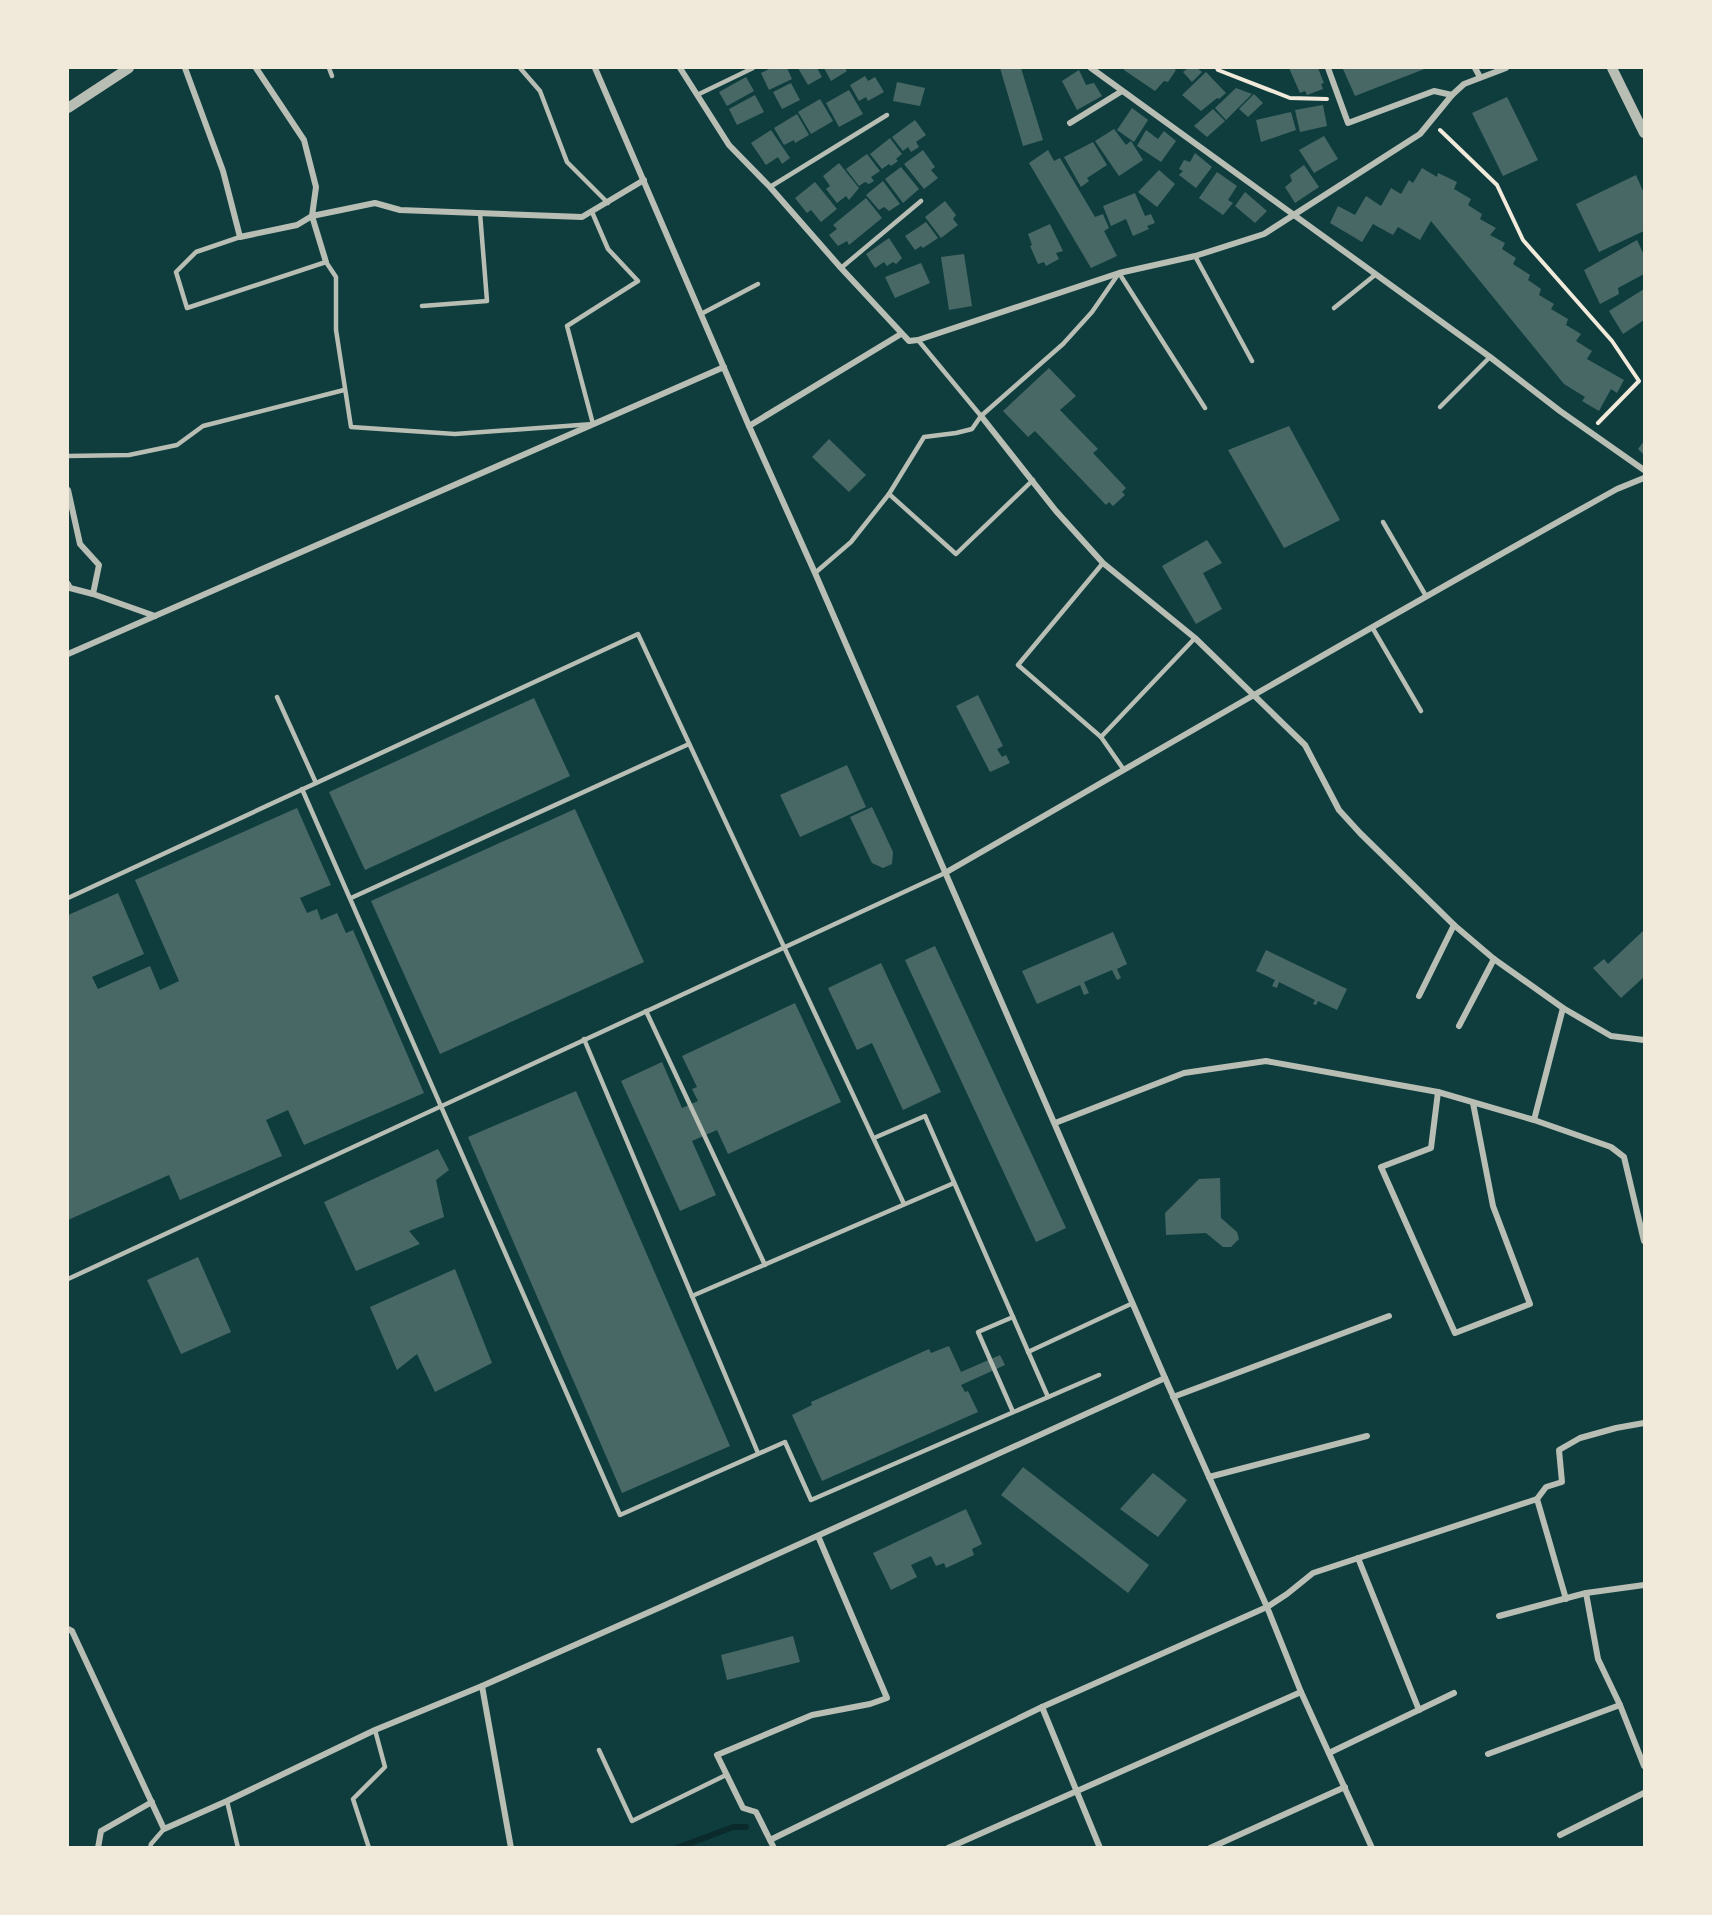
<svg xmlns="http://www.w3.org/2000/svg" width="1712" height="1915" viewBox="0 0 1712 1915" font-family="Figtree,sans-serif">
	<rect width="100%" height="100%" fill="#0f3d3e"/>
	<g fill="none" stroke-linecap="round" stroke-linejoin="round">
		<polyline stroke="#0a2a2b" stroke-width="6" points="677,1848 733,1827 746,1827"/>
	</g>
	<g fill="#486865">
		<polygon points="771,68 787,68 792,79 769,90 761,73"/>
		<polygon points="798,68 817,68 822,77 808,85"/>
		<polygon points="824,68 845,68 847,71 831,81"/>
		<polygon points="1000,68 1021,68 1043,140 1023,146"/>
		<polygon points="1125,68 1172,68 1176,70 1168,82 1164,81 1155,91 1124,70"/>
		<polygon points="1188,68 1197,68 1202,72 1192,82 1183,72"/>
		<polygon points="1289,68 1318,68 1324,83 1321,84 1323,89 1307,95 1305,91 1300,93"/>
		<polygon points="1347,68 1427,68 1355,96 1343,69"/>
		<polygon points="1079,70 1086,85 1094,83 1102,96 1077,110 1062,81"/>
		<polygon points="1206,72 1226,93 1219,99 1217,98 1201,111 1182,95"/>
		<polygon points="865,76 868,81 875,77 884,92 868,101 866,97 859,101 850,85"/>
		<polygon points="746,77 754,91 727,106 719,92"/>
		<polygon points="897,82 925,88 920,106 893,101"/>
		<polygon points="791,83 800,100 782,109 773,92"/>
		<polygon points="1236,88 1252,94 1226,120 1215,108"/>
		<polygon points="849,90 863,114 839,127 826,103"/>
		<polygon points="1254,94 1263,103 1248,117 1239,109"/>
		<polygon points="755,95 764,112 737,125 729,109"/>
		<polygon points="1507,97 1538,160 1503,176 1472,113"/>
		<polygon points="820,99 833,121 811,134 798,112"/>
		<polygon points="1323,105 1327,126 1300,132 1295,110"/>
		<polygon points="1132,108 1148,120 1134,142 1117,130"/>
		<polygon points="1213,109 1225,121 1207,137 1194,126"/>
		<polygon points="1291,112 1296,130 1261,142 1256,120"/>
		<polygon points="797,114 809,135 795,143 794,140 784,145 774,128"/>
		<polygon points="915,120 926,135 916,142 919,147 911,152 908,147 903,151 892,137"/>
		<polygon points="1114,129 1126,145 1131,141 1143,160 1119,176 1095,141"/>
		<polygon points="771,130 790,158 782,164 778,157 766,165 751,143"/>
		<polygon points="1146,130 1158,139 1164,131 1176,141 1161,162 1137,146"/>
		<polygon points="1324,136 1338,159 1314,173 1299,150"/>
		<polygon points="890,138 902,154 896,159 898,161 891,166 889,164 882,169 870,154"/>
		<polygon points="1093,142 1107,165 1087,178 1089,181 1081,187 1064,157"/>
		<polygon points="923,150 935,167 931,170 938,178 924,189 904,164"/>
		<polygon points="1048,150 1054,161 1060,158 1095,217 1103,214 1109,228 1104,231 1117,256 1091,268 1029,163"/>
		<polygon points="1195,153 1212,167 1196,188 1179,175 1183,171 1179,169 1184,160 1190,162"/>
		<polygon points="867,154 880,171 871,177 874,181 869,184 865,182 859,186 846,169"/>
		<polygon points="839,163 859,188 849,200 846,196 837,203 826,189 830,186 823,176"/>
		<polygon points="1304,165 1319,187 1295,203 1285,187 1292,181 1290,175"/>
		<polygon points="901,167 919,189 903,203 885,179"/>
		<polygon points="1422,168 1437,177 1438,173 1457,182 1454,189 1471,199 1468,205 1482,214 1480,219 1496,228 1490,235 1505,243 1502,249 1516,258 1513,264 1530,275 1528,280 1541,289 1539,295 1554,304 1551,309 1568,319 1566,325 1581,334 1576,341 1592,351 1587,359 1624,380 1617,393 1611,389 1599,411 1582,401 1585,397 1564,384 1431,221 1420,240 1398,227 1393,235 1373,224 1362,242 1330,223 1338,206 1355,215 1366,196 1381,206 1391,188 1401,194 1409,180 1413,183"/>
		<polygon points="1159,170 1175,184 1157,207 1138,192"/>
		<polygon points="1217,172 1237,186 1228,200 1233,203 1223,215 1199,198"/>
		<polygon points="1636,175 1644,193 1644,231 1599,252 1576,204"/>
		<polygon points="883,181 900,204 889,211 884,207 879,210 866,195"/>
		<polygon points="815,182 837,209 821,222 811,210 807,213 795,198"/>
		<polygon points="1245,192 1267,211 1255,223 1235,206"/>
		<polygon points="1135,193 1145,216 1151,214 1155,223 1147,226 1149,229 1133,236 1126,219 1111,226 1103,206"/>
		<polygon points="866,198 882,218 849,245 847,241 838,246 829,235 837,229 833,225"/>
		<polygon points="945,201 956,215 953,219 958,225 941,238 925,217"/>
		<polygon points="926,222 938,238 923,248 921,246 915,250 905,236"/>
		<polygon points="1050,224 1063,251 1056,253 1059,259 1046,266 1044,262 1038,264 1030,246 1032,245 1028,234"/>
		<polygon points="889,238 902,258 896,264 893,262 887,266 884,262 875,268 866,254"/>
		<polygon points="1637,240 1644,255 1644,274 1618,288 1619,294 1600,304 1584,270"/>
		<polygon points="964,254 972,306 949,310 941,257"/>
		<polygon points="921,263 930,283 895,298 885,277"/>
		<polygon points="1644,289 1644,320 1623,334 1609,311"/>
		<polygon points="1049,368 1076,396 1060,410 1098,449 1093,453 1126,488 1122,492 1125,495 1113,506 1109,502 1106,505 1035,431 1028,437 1003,411"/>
		<polygon points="1289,426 1340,520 1284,548 1228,450"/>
		<polygon points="829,439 866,475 849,492 812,457"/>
		<polygon points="1644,441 1644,455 1638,449"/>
		<polygon points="1207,540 1222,563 1203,573 1222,609 1196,624 1162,566"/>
		<polygon points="978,695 1003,746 997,749 1002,757 1006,755 1010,763 990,772 956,706"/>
		<polygon points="534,698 570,776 365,870 329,792"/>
		<polygon points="847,765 866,807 800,837 780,795"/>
		<polygon points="872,807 893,852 892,864 883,868 872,863 850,817"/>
		<polygon points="297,808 331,885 300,898 307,913 317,909 321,920 337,913 346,933 353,930 424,1093 304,1145 288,1110 266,1120 282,1156 180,1200 169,1175 68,1220 68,915 118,893 144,954 92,977 98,989 150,966 160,990 179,981 135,880"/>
		<polygon points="575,809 644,962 440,1054 371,901"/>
		<polygon points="1644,930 1644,977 1621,998 1593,968 1604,959 1608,964"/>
		<polygon points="1113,932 1127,964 1117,969 1121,978 1117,980 1112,970 1084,982 1089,993 1084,995 1080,985 1037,1004 1022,971"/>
		<polygon points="935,946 1066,1228 1036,1242 905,960"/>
		<polygon points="1266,950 1347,989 1337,1010 1318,1001 1316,1005 1313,1004 1315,1000 1279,982 1277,988 1272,986 1275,980 1256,971"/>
		<polygon points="881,963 941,1092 903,1110 872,1043 857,1050 828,988"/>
		<polygon points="795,1003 841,1102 728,1154 717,1130 692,1141 716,1195 680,1211 621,1081 662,1062 682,1108 698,1101 692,1089 697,1087 682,1056"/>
		<polygon points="576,1091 730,1446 622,1493 468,1137"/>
		<polygon points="438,1149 449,1170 436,1180 444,1217 409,1231 420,1244 356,1271 324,1202"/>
		<polygon points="1220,1178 1221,1218 1237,1232 1239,1239 1231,1247 1223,1247 1206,1233 1166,1235 1165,1213 1199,1179"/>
		<polygon points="198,1257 231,1332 181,1354 147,1280"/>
		<polygon points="455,1269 492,1363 435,1392 417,1354 397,1370 370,1307"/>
		<polygon points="949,1346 961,1372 1000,1355 1005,1365 961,1385 965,1392 968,1391 978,1412 822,1481 792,1415 812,1405 811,1402 929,1349 931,1353"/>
		<polygon points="1023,1467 1149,1565 1128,1593 1001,1495"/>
		<polygon points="1153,1473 1187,1500 1158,1537 1120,1509"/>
		<polygon points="966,1509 982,1544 972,1549 974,1555 946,1568 944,1563 936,1566 931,1556 911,1565 917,1577 891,1590 873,1553"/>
		<polygon points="793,1636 800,1662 727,1680 721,1655"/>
	</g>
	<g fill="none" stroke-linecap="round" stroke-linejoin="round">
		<g stroke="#f1e9da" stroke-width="4">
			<polyline points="1217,68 1218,70 1290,98 1327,99"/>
			<polyline points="1440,130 1497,185 1523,240 1612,341 1639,381 1598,423"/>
		</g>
		<g stroke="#b8beb3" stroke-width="4.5">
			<polyline points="329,68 332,76"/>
			<polyline points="520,68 540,91 567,162 608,203"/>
			<polyline points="697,95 753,68"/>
			<polyline points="770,187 887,115"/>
			<polyline points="240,237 196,252 176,272 187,308 326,262 336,277 336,330 351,427 455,434 593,424 567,326 638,281 608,249 592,212"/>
			<polyline points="1195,256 1252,361"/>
			<polyline points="841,268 921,201"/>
			<polyline points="422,306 487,301 480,213"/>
			<polyline points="1334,308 1375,275"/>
			<polyline points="701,314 758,284"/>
			<polyline points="918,340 981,416"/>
			<polyline points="1440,407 1490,357"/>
			<polyline points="68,456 129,455 177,445 203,426 344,390"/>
			<polyline points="889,494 956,554 1033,480"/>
			<polyline points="1383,522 1426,596"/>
			<polyline points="1103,563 1018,665 1101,737 1195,638"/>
			<polyline points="815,573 851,542 889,494 924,437 956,433 972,429 981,416 1063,344 1092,312 1119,273 1205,408"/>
			<polyline points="1372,627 1421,711"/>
			<polyline points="277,697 316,783"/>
			<polyline points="1101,737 1124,770"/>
			<polyline points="302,789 620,1515 785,1442 811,1500 1099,1375"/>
			<polyline points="68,898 638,634 904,1204"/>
			<polyline points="351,898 689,744"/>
			<polyline points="646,1011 765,1265"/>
			<polyline points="584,1039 758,1453"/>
			<polyline points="874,1138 925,1116 1048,1397"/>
			<polyline points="68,1279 945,873"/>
			<polyline points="692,1296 954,1183"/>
			<polyline points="1013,1317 978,1332 1013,1412"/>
			<polyline points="1028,1352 1133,1303"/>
			<polyline points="599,1750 632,1821 726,1775"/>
			<polyline points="227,1801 238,1848"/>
			<polyline points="150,1848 151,1844 164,1829"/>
			<polyline points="369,1848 353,1799 385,1767 375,1730"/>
		</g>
		<g stroke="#b8beb3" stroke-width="6">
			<polyline points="185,68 223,171 240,237 297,225 312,216 326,262"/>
			<polyline points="256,68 304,140 316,187 312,216 375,203 400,210 582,217 644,180"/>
			<polyline points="595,68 749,426 815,573 1165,1378 1267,1607 1301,1692 1372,1848"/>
			<polyline points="680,68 729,145 770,187 841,268 909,341 918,340 1119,273 1195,256 1264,234 1420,134 1452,95 1464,84 1506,68"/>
			<polyline points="1091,68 1490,357 1560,411 1644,470"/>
			<polyline points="1328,68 1348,123 1434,91 1452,95"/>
			<polyline points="1475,68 1480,77"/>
			<polyline points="1070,123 1122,91"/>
			<polyline points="981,416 1056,511 1103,563 1195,638 1305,745 1339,810 1360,833 1454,925 1494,959 1563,1008 1611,1036 1644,1040"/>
			<polyline points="749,426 901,334"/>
			<polyline points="68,490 80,544 99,565 93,594 155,616"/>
			<polyline points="68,584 70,588 93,594"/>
			<polyline points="68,654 724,367"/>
			<path d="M 945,873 C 1169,744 1392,614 1617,489 L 1644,478"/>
			<polyline points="1419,996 1454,925"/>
			<polyline points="1459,1026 1494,959"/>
			<polyline points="1438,1092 1431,1148 1381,1167 1455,1333 1530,1304 1493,1206 1473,1103"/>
			<polyline points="1534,1120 1563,1008"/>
			<polyline points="1055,1123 1184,1073 1266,1061 1438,1092 1534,1120 1611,1147 1624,1157 1644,1241"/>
			<polyline points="1173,1397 1389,1316"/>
			<polyline points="1209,1477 1367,1436"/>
			<polyline points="1537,1499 1546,1487 1562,1482 1559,1450 1580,1438 1616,1428 1644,1423"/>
			<polyline points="1358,1558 1419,1710"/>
			<polyline points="1499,1616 1586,1593 1644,1585"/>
			<polyline points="68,1629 72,1631 164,1829 227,1801 375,1730 482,1686 663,1606 1165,1378"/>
			<polyline points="482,1686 511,1848"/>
			<polyline points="1620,1705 1644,1766"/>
			<polyline points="1042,1707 1267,1607 1287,1594 1313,1573 1537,1499 1566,1599"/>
			<polyline points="1329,1753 1454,1693"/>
			<polyline points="1488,1754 1620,1705 1598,1659 1586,1593"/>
			<polyline points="1560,1835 1644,1793"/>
			<polyline points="770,1840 756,1812 743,1808 717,1755 812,1715 870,1704 887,1698 818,1536"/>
			<polyline points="98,1848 101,1831 152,1802"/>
			<polyline points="774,1848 770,1840 1042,1707 1100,1848"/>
			<polyline points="948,1848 1301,1692"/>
			<polyline points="1210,1848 1345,1787"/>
		</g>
		<g stroke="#b8beb3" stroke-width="10">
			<polyline points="1612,68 1644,133"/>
			<polyline points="68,108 129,68"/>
		</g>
	</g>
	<rect width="1712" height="1915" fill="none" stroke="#f1e9da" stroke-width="138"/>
</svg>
